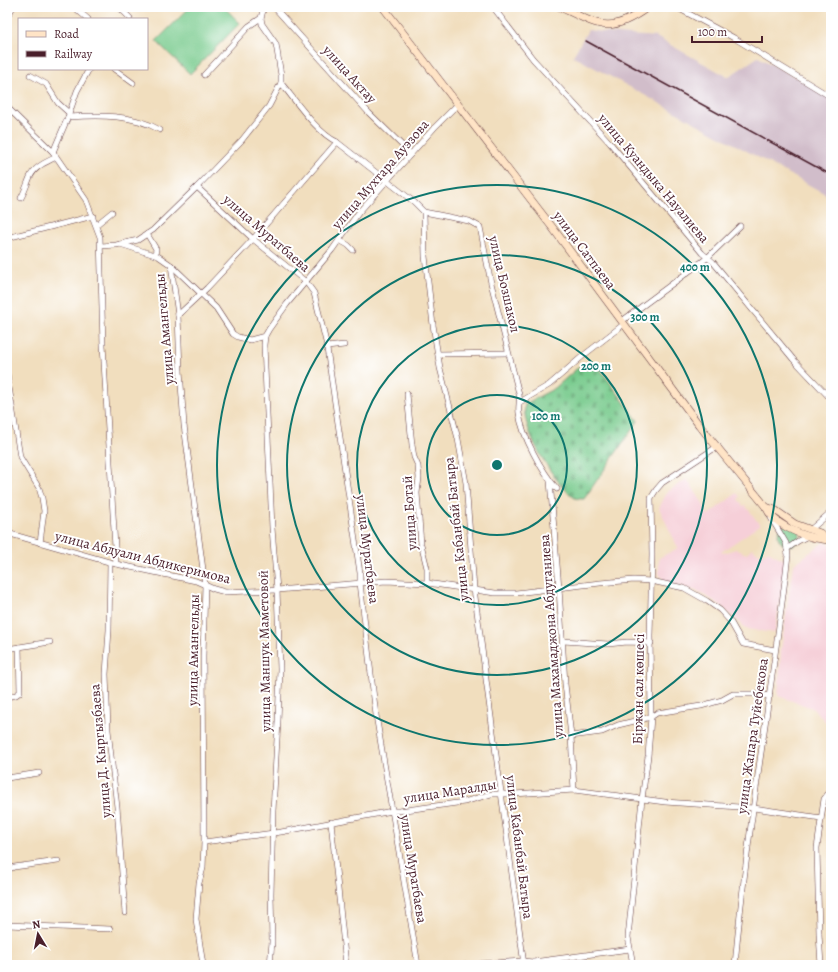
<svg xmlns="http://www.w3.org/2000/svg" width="838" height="972" viewBox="0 0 838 972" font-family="Alegreya,serif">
	<defs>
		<pattern id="grass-tufts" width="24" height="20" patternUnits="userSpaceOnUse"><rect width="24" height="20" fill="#77ca8c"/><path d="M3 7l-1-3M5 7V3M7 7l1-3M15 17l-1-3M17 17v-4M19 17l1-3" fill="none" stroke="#68ad79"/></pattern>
		<pattern id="cemetery-stones" width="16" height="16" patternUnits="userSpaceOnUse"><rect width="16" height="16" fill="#77ca8c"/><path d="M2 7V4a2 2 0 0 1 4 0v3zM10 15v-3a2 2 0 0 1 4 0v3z" fill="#68ad79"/></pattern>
	</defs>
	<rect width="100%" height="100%" fill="#fff"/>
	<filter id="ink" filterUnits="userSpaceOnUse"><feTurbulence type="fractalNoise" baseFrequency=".025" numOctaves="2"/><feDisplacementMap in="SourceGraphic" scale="8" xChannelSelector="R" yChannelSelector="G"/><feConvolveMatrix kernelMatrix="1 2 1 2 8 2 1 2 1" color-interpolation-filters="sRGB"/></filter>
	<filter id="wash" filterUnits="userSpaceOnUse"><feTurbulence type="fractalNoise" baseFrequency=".012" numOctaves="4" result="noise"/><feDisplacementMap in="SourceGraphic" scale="16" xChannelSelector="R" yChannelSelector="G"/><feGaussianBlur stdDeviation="0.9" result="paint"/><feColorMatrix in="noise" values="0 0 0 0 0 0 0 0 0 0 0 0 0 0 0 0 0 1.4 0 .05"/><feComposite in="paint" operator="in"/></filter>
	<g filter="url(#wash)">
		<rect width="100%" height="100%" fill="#f1debe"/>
		<g fill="#f6cfd8">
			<polygon points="687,479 702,502 708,515 737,493 740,497 738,499 743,506 745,505 760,525 721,552 723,553 736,549 746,554 752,548 759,554 768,551 786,561 775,633 746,629 720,605 700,592 665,582 659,574 659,558 678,548 659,508 667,492"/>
			<polygon points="824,542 831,545 831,727 812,708 778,696 781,650 793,565"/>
		</g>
		<polygon fill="#d1bdca" points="588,30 617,34 656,37 728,77 758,57 831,96 831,197 573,56"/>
		<circle fill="url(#grass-tufts)" stroke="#60745c" cx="789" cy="535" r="11"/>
		<path fill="url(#cemetery-stones)" stroke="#60745c" d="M 582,364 L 585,369 L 597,365 L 638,421 L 584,499 C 581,499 578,499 575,498 C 555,485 520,428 525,404 L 555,388 Z"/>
		<polygon fill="#77ca8c" stroke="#60745c" points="190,7 224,7 240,23 190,74 156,41"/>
	</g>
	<g filter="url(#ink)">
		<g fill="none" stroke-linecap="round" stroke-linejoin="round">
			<defs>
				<g id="street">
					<polyline points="74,7 88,19"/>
					<polyline points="119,7 130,18"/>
					<polyline points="274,7 369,113 411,154"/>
					<polyline points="493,7 533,59 610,143 702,253 713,262 793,359 831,399"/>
					<polyline points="676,7 734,38 831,97"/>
					<polyline points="7,17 13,7"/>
					<polyline points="114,69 133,83"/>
					<polyline points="30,75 46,84 58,103 69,113"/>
					<polyline points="204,75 249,26 261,18"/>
					<path d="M 281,83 C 296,101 316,132 337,142 L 414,202 L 424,212 L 425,256 L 433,325 L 440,368 L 458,439 L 466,483 L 474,589 L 524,965"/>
					<polyline points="7,107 53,152 86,200 100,237 103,345 116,564"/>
					<path d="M 68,117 C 98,115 133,114 160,130"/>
					<polyline points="53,152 68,117 77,91 89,69"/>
					<polyline points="197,187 253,239 306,282 314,293 326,342 360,573 360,583 376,715 418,965"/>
					<path d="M 21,198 C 25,191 27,184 30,177 C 35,166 47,162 56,157"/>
					<path d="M 424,212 L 469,221 L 480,227 L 491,283 L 519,394 C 520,401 518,407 519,413 C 522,436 542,472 557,489"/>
					<polyline points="96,225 112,212"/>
					<polyline points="147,234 156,249 155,255"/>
					<polyline points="7,238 93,216"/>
					<polyline points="339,240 348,245 353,250"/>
					<polyline points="120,244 158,256 171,265 216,308 233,334 238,337 250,340 265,336"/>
					<polyline points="101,246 116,245 138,240 153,230 197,187 242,140 269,106 281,83 281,75 276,44 262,24 261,18 264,7"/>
					<polyline points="171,265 178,315 180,371 184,425 205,585 203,656 204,842 203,868 199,883 196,919 203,965"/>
					<polyline points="178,315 207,288 253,239 337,142"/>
					<polyline points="622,321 707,258 740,226"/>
					<polyline points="327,347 344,345"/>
					<polyline points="438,354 508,353"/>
					<polyline points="7,374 20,457 39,488 42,498 44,511 40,543"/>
					<polyline points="407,394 412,445 414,457 418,466 419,478 417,493 421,544 427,568 427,583"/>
					<polyline points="520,402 549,385 584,355 624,324"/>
					<polyline points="550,481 559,588 565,684 571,736 574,790"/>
					<polyline points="810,530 831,512"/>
					<polyline points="7,533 116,564 196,581 214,589 225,592 277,590 386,581 427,583 495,593 516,593 600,583 634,580 651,581 684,588 707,601 720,610 730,621 743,644 775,650"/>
					<polyline points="787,549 798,541 808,536"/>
					<polyline points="110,563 109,630 106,674 108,730 117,807 125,913"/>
					<polyline points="563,641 608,644 627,642 651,643"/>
					<polyline points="7,649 50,642"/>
					<polyline points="7,697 16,695 20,692 19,647"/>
					<polyline points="571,736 602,732 618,725 651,717 657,713 701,706 722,700 733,694 754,694 770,696"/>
					<polyline points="7,778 39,773"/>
					<polyline points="331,822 346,965"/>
					<polyline points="204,842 281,832 392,811 399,811 464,802 491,794 514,794 574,790 665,802 754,808 821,818"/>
					<polyline points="7,870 14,867 58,861"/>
					<polyline points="7,925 110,929"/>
					<polyline points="270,965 272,942 271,894 273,811 278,721 280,669 277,590 272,528 264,345 265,336 269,329 287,304 332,250 359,212 435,127 457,105"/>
					<polyline points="464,965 523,961 533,962 630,949"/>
					<polyline points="633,965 628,937 642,799 648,756 651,717 650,636 652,555 651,498 656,490 662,483 718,446"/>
					<path d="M 735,965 C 747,828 772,692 788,555 L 786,543 L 771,518"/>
					<polyline points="821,965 819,934 817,848 824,799 831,790"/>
				</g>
				<g id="secondary">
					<path d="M 383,7 L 552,227 L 699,425 L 766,507 C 773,524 798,534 815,538 C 821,539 826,539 831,541"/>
					<path d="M 560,7 C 600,26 610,35 648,7"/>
					<polyline points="766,507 775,510 795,524 820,533 827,539"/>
				</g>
			</defs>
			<use href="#street" stroke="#633c41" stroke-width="6"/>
			<use href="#secondary" stroke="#633c41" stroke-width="8"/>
			<use href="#street" stroke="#fff" stroke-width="5"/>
			<use href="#secondary" stroke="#ffe4c6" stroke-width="7"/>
			<polyline stroke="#4a1f2b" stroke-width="1.5" points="586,41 831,175"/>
		</g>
	</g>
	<g fill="none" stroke="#0f766e" stroke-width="2">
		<circle cx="497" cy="465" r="70"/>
		<circle cx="497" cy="465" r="140"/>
		<circle cx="497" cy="465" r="210"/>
		<circle cx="497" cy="465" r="280"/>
	</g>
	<g text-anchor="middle" stroke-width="4" stroke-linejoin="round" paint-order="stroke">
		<g font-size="14" fill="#4a1f2b" stroke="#fff">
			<text transform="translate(350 74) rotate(48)" y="5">улица Актау</text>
			<text transform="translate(380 174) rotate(-49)" y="5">улица Мухтара Ауэзова</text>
			<text transform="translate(654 178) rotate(50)" y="5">улица Куандыка Науалиева</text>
			<text transform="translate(267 233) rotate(41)" y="5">улица Муратбаева</text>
			<text transform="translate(585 250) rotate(53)" y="5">улица Сатпаева</text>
			<text transform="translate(505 284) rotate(77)" y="5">улица Бозшакол</text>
			<text transform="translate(164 329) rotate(-95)" y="5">улица Амангельды</text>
			<text transform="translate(409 513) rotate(-94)" y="5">улица Ботай</text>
			<text transform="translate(456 529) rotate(-96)" y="5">улица Кабанбай Батыра</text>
			<text transform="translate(368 549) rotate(83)" y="5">улица Муратбаева</text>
			<text transform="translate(143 557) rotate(14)" y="5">улица Абдуали Абдикеримова</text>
			<text transform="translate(551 636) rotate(-94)" y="5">улица Махамаджона Абдуганиева</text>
			<text transform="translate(193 650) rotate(-89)" y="5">улица Амангельды</text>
			<text transform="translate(264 651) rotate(-91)" y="5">улица Маншук Маметовой</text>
			<text transform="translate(638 689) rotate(-89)" y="5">Біржан сал көшесі</text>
			<text transform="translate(752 736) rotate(-82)" y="5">улица Жапара Туйебекова</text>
			<text transform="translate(100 751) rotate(-95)" y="5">улица Д. Кыргызбаева</text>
			<text transform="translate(450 791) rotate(-9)" y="5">улица Маралды</text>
			<text transform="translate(520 847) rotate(83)" y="5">улица Кабанбай Батыра</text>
			<text transform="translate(414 869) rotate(81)" y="5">улица Муратбаева</text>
		</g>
	</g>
	<circle cx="497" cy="465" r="6" fill="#0f766e" stroke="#fff" stroke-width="2"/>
	<g font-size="12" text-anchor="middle" font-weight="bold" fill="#0f766e" stroke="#fff" stroke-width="4" stroke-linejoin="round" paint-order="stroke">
		<text x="695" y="271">400 m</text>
		<text x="645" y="321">300 m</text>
		<text x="596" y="370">200 m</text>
		<text x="546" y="420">100 m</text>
	</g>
	<rect width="838" height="972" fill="none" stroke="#fff" stroke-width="24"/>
	<rect x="18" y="18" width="130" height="52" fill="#ffffff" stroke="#b7a5aa"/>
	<rect x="26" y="31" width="20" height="6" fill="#ffe4c6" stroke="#b7a5aa"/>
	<text x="54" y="38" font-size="12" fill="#4a1f2b">Road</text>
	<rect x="26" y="51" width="20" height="6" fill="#4a1f2b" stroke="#b7a5aa"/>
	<text x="54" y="58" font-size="12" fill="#4a1f2b">Railway</text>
	<g transform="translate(38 934) rotate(350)" stroke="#ffffff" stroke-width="3" paint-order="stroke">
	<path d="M0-3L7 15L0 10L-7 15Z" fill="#4a1f2b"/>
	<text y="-6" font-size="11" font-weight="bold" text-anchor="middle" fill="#4a1f2b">N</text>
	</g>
	<path d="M692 36v6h70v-6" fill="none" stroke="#4a1f2b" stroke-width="2"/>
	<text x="698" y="36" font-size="12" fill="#4a1f2b" stroke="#ffffff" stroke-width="3" paint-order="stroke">100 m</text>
</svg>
